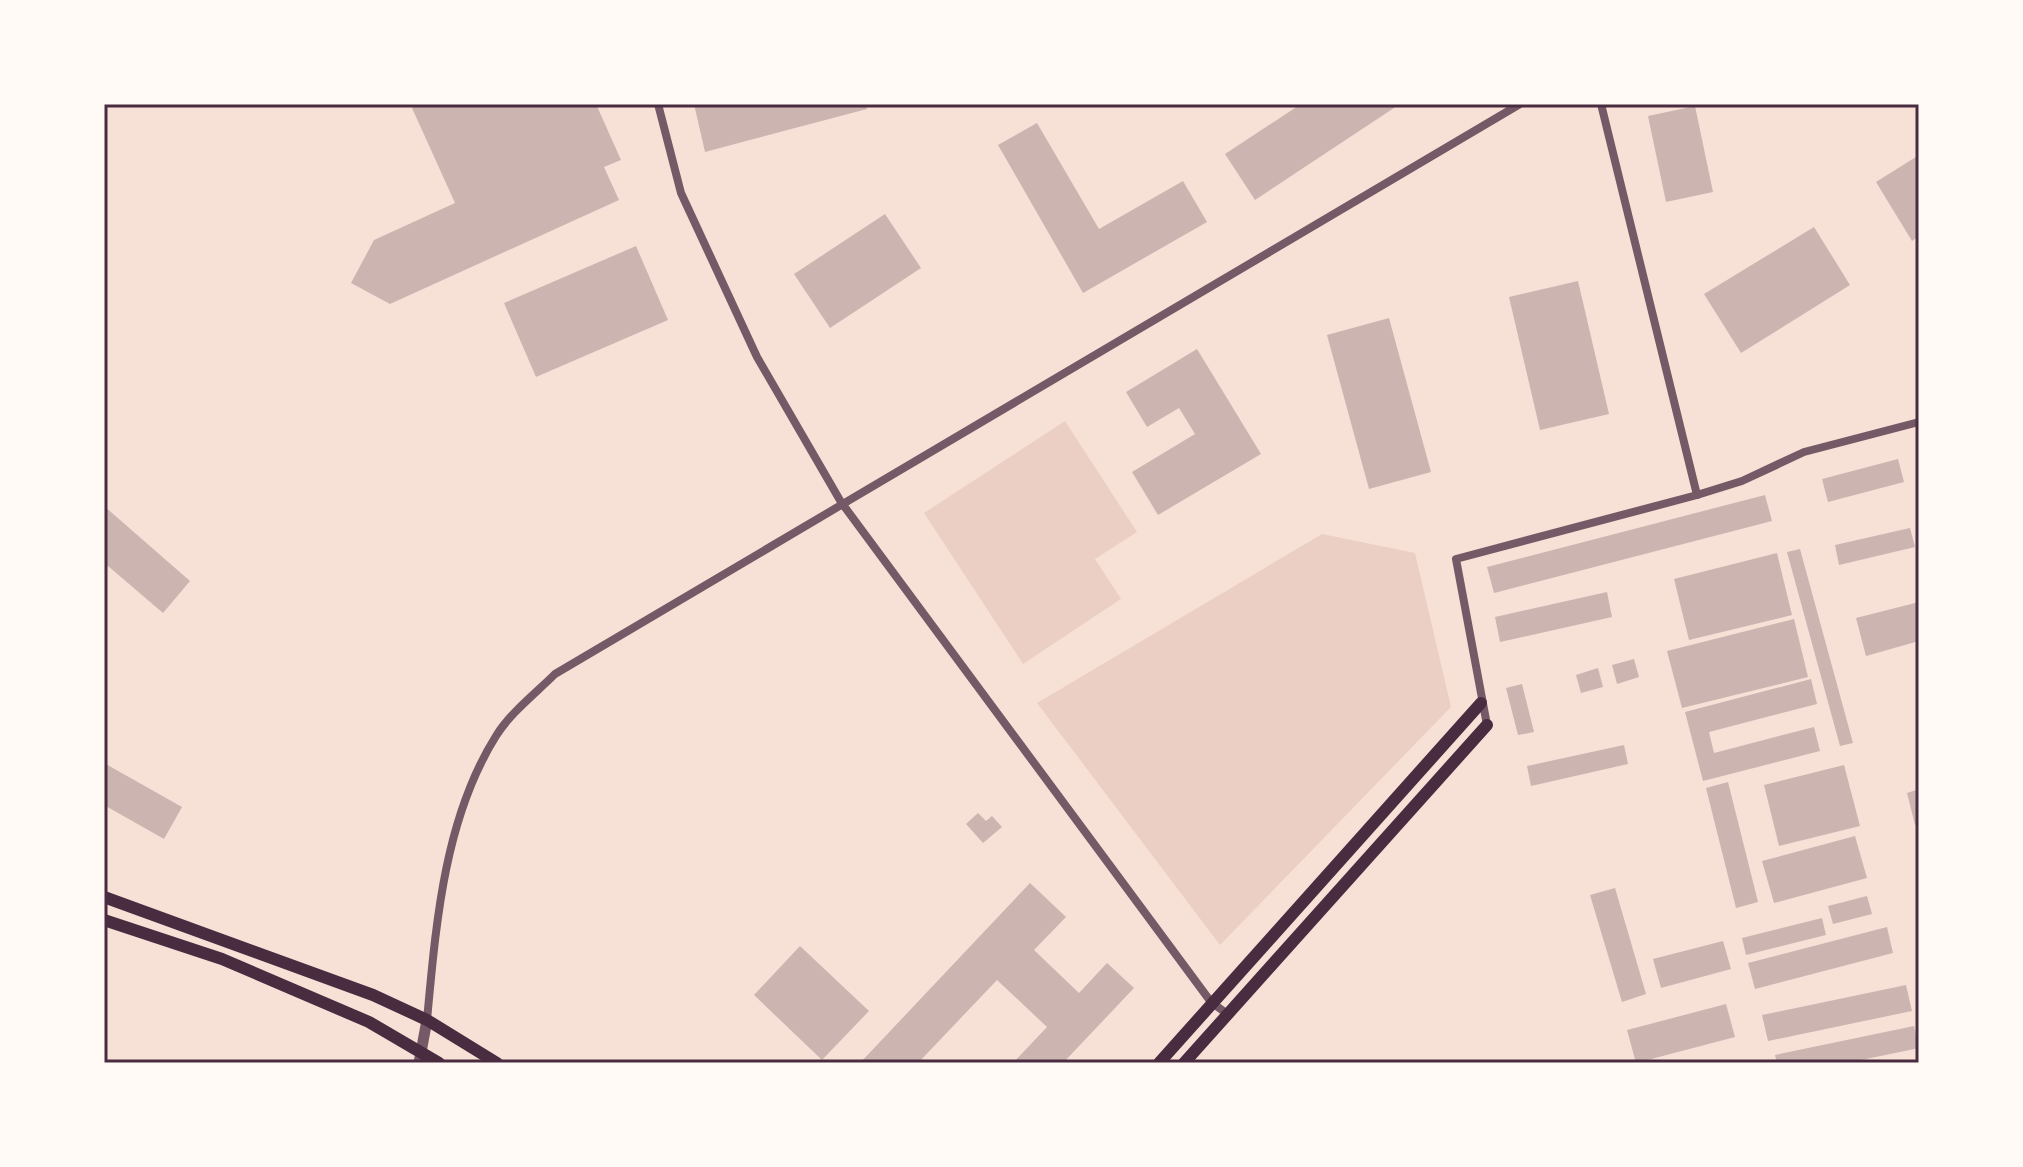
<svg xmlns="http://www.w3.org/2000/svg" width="2023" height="1167" viewBox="0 0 2023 1167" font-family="Spectral,serif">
	<rect width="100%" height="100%" fill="#f7e1d7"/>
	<g fill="#ebcfc5">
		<polygon points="1065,421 1137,532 1095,559 1121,599 1023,664 924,513"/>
		<polygon points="1322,534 1415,553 1451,707 1220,945 1037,703"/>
	</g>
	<g fill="#ccb4b1">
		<polygon points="420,104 596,104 621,160 604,167 619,200 390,304 351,283 374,240 455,203 412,108"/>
		<polygon points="694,104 865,104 867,109 705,152"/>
		<polygon points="1301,104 1400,104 1255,200 1225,154"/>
		<polygon points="1695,106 1713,192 1666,202 1648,116"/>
		<polygon points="1037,123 1099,229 1183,181 1207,222 1083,293 998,145"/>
		<polygon points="1919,155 1919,236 1912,241 1876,182"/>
		<polygon points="885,214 921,268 830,328 794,274"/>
		<polygon points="1814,227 1850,285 1741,353 1704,294"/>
		<polygon points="636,246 668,320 536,377 504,303"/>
		<polygon points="1578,281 1609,414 1540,430 1509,297"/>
		<polygon points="1389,318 1431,472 1369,489 1327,335"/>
		<polygon points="1197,349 1261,454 1158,515 1132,472 1195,434 1179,408 1147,427 1126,392"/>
		<polygon points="1898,459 1904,482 1828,502 1822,479"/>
		<polygon points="1765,495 1772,521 1494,593 1487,567"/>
		<polygon points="104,506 190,581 163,613 108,566 104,570"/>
		<polygon points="1910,528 1915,547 1839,565 1835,545"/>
		<polygon points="1800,549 1853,743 1840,746 1787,552"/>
		<polygon points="1777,553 1792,615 1689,640 1674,579"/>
		<polygon points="1607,592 1612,617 1500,642 1495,617"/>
		<polygon points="1919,602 1919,641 1866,656 1856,618"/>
		<polygon points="1794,619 1808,677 1682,708 1667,651"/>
		<polygon points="1634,659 1639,677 1617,684 1612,665"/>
		<polygon points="1598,668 1603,687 1581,693 1576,675"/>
		<polygon points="1811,679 1817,704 1709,732 1714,753 1814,727 1820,751 1703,781 1685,712"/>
		<polygon points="1522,684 1534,732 1518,735 1506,688"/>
		<polygon points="1624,745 1628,764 1531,786 1527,766"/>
		<polygon points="104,763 182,807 164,839 104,805"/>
		<polygon points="1844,765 1860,826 1779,846 1764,785"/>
		<polygon points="1728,782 1758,902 1736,908 1706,788"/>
		<polygon points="1919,789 1919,824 1915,825 1907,793"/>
		<polygon points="978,813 986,821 992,816 1002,827 983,843 966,824"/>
		<polygon points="1855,836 1867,878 1774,903 1762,861"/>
		<polygon points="1030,883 1066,917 1034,950 1079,993 1107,963 1134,988 1063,1063 1013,1063 1047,1027 997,980 918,1063 860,1063"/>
		<polygon points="1615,888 1646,994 1622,1002 1590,895"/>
		<polygon points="1867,896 1872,914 1833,924 1828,906"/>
		<polygon points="1822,918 1826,935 1746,955 1742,938"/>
		<polygon points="1887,927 1893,953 1755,989 1748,963"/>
		<polygon points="1723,941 1731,969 1661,988 1653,959"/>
		<polygon points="800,946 869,1011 822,1060 754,995"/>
		<polygon points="1906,985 1912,1011 1768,1041 1762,1015"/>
		<polygon points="1726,1004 1735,1037 1636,1063 1627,1030"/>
		<polygon points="1914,1026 1919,1048 1847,1063 1777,1063 1775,1055"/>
	</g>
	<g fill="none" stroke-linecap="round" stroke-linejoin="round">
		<g stroke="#755966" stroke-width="8">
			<polyline points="658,104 681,193 757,357 841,502 1211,1002 1226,1013"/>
			<polyline points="1601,104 1697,495"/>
			<polyline points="1487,725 1456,559 1697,495 1742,481 1804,452 1919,422"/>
			<path d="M 427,1020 C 436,924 444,819 496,736 C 510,713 536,693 555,674 L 1520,104"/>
		</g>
		<polyline stroke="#755966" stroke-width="11" points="419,1063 427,1020"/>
		<g stroke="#4a2c40" stroke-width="12">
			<polyline points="104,897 373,995 427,1020 497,1063"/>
			<polyline points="104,920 222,959 369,1022 439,1063"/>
			<polyline points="1159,1063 1481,703"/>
			<polyline points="1184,1063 1487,725"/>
		</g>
	</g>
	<rect width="2023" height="1167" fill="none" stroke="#fffaf5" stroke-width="212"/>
	<rect x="106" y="106" width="1811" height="955" fill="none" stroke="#4a2c40" stroke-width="3"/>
</svg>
